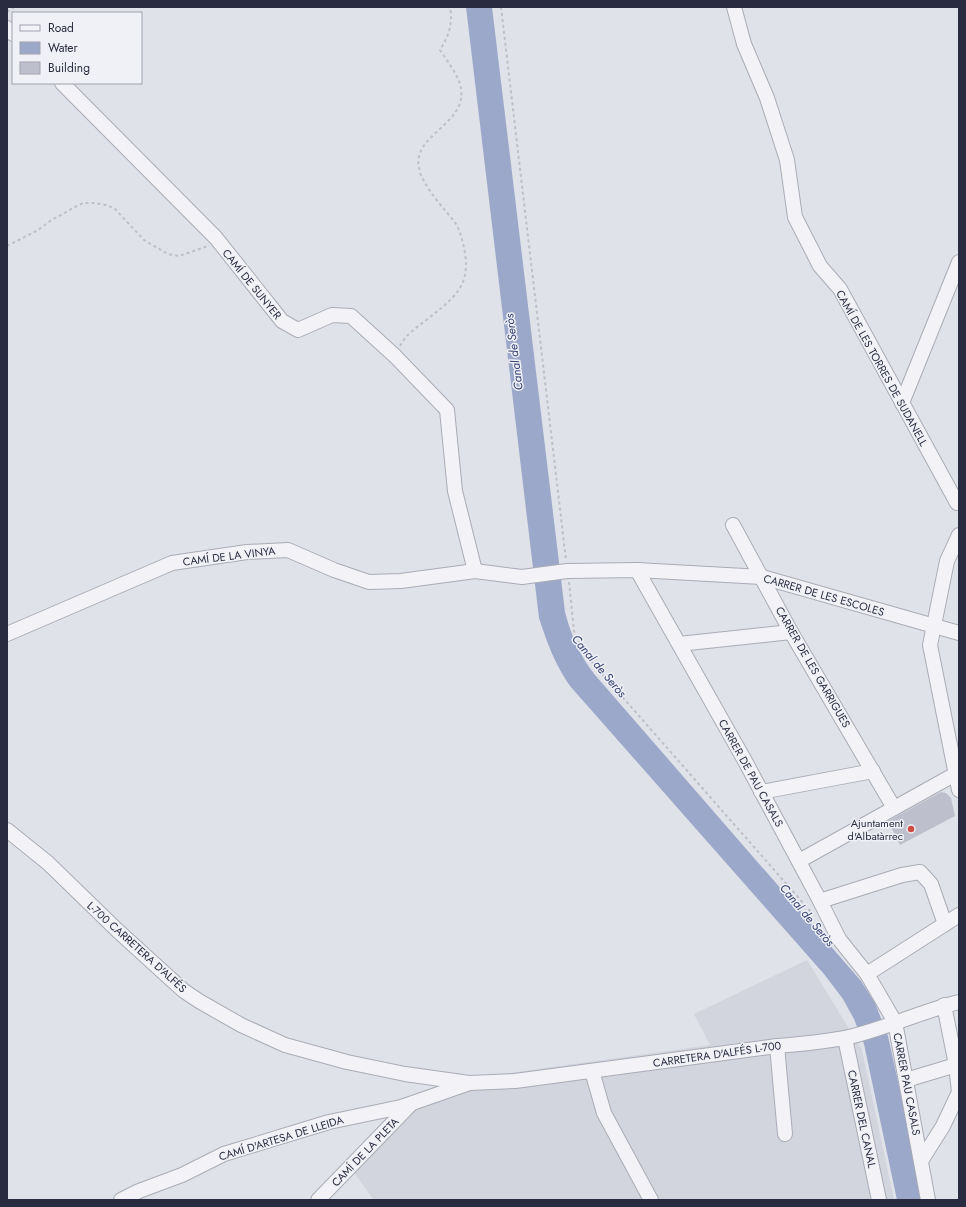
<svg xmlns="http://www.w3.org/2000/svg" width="966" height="1207" viewBox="0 0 966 1207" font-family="Jost,sans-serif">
	<rect width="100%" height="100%" fill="#e0e2e9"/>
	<polygon fill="#d2d4de" points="807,960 862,1050 894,1200 374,1200 352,1170 419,1106 475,1078 710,1045 694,1014"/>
	<path fill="#9ba8c9" d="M 466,7 L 492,7 L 565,612 C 571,635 580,656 595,675 L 861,981 L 875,1003 L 888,1036 L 924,1200 L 897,1200 L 864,1044 L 854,1019 L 843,999 L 824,974 L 570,686 C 554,662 548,645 539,618 Z"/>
	<polygon fill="#bdc0cc" points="941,792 946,793 951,798 955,816 900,845 888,821"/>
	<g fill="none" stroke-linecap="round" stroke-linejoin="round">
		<defs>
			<g id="minor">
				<polyline points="734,7 744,44 767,98 787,160 795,217 820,266 840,289 957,503"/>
				<polyline points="7,28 13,34"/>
				<polyline points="62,83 216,238 282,321 298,330 332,315 351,316 395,356 447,410 455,491 475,571"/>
				<polyline points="902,403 959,262"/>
				<polyline points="733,525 791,632 894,808"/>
				<polyline points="959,535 947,561 930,645 959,790"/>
				<polyline points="637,570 745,761 820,901 839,939 867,974 895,1022 928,1200"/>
				<polyline points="7,634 172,563 247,552 288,550 334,570 369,582 401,581 475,571 522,577 567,571 637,570 762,577 959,633"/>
				<polyline points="679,644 791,632"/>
				<polyline points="761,792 873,771"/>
				<path d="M 7,830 L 48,863 L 118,931 L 184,991 L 199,1001 L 241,1025 L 285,1045 L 347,1062 L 405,1074 L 469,1083 L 515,1081 L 777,1046 C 802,1044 828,1042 853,1036 C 889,1027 923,1011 959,1002"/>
				<polyline points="799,861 959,772"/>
				<polyline points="820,901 902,875 920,872 931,884 945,924"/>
				<polyline points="867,974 959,915"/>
				<polyline points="845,1038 879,1200"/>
				<polyline points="777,1046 785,1134"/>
				<polyline points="592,1071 604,1113 651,1200"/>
				<polyline points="906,1080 956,1065"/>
				<polyline points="921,1161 943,1126 959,1092 956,1065 944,1005"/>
				<polyline points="121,1200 139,1191 182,1175 224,1154 329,1122 401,1107 467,1084"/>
				<polyline points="318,1200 411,1104"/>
			</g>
		</defs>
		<use href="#minor" stroke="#a9abb6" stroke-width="16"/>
		<g stroke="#bebfc7" stroke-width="2" stroke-dasharray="3 3" stroke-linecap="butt">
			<polyline points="501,7 566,560"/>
			<polyline points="7,12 14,7"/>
			<polyline points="7,246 38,230 50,221 73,208 83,203 94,203 107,205 115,209 144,240 168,254 179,256 208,246"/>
			<path d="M 400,346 C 405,336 415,328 424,322 C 449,301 471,290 465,253 C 463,243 461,233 456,224 C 445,209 422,186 419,168 C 412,134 467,125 461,88 C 459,76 447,61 440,50 C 449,36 453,23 450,7"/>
			<polyline points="569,582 574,631 583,652 811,912"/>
		</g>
		<use href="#minor" stroke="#f3f3f7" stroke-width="14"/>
	</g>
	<circle fill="#cd4d45" stroke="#f0f1f6" stroke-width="1.5" cx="911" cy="829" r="4"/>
	<g text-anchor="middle" stroke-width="3" stroke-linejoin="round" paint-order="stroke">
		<g font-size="11" fill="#292c40" stroke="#f0f1f6">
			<text transform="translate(252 284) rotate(51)" y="4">CAMÍ DE SUNYER</text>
			<text transform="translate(882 368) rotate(61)" y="4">CAMÍ DE LES TORRES DE SUDANELL</text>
			<text transform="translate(229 556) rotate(-7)" y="4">CAMÍ DE LA VINYA</text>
			<text transform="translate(824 595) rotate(16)" y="4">CARRER DE LES ESCOLES</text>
			<text transform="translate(813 667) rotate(60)" y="4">CARRER DE LES GARRIGUES</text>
			<text transform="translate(751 773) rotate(61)" y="4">CARRER DE PAU CASALS</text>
			<text transform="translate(137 947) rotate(42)" y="4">L-700 CARRETERA D'ALFÉS</text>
			<text transform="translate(717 1054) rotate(-8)" y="4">CARRETERA D'ALFÉS L-700</text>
			<text transform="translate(907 1084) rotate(79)" y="4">CARRER PAU CASALS</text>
			<text transform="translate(862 1119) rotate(78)" y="4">CARRER DEL CANAL</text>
			<text transform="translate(281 1138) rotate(-17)" y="4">CAMÍ D'ARTESA DE LLEIDA</text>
			<text transform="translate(365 1152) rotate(-46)" y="4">CAMÍ DE LA PLETA</text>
		</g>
		<g font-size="11" fill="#292c40" stroke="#f0f1f6" text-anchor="end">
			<text x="903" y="827">Ajuntament<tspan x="903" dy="13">d'Albatàrrec</tspan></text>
		</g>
		<g font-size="12" font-style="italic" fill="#334274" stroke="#f0f1f6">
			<text transform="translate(514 352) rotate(-97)" y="4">Canal de Seròs</text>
			<text transform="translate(599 666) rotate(50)" y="4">Canal de Seròs</text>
			<text transform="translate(807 915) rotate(50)" y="4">Canal de Seròs</text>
		</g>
	</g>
	<rect width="966" height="1207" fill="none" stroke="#292c40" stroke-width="16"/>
	<rect x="12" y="12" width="130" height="72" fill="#f0f1f6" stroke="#a0a2ad"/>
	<rect x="20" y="25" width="20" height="6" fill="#f3f3f7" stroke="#a0a2ad"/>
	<text x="48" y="32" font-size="12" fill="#292c40">Road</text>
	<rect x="20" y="42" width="20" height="12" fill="#9ba8c9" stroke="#a0a2ad"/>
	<text x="48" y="52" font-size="12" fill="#292c40">Water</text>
	<rect x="20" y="62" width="20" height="12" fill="#bdc0cc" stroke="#a0a2ad"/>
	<text x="48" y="72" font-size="12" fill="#292c40">Building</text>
</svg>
